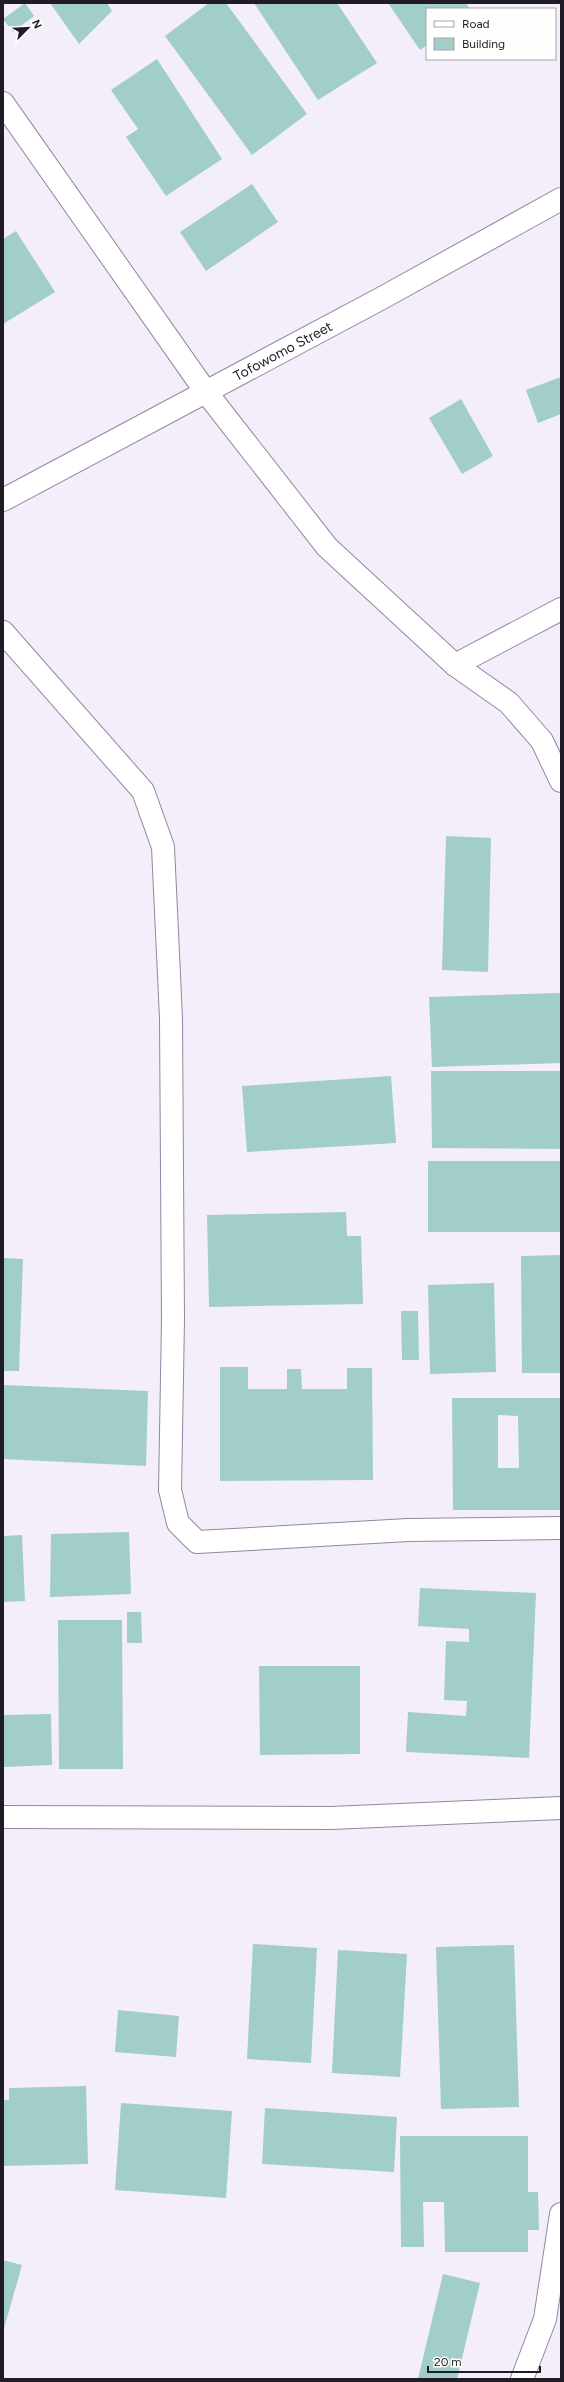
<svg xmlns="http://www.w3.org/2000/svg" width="564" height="2382" viewBox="0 0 564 2382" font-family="Figtree,sans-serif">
	<rect width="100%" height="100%" fill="#f4edfa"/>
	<g fill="#a2cec9" fill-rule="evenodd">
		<polygon points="25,3 34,16 13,32 3,19"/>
		<polygon points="50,3 107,3 112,11 79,44"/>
		<polygon points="209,3 226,3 307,114 252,155 165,36"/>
		<polygon points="254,3 337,3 377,63 318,100"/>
		<polygon points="388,3 466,3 470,9 427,9 427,45 420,50"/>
		<polygon points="157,59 222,159 166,196 126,137 138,129 111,90"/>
		<polygon points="252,184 278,222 206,271 180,232"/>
		<polygon points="16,231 55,292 3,324 3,239"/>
		<polygon points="561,377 561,414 538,423 526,390"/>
		<polygon points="461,399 493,456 462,474 429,418"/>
		<polygon points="446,836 491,838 488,972 442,970"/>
		<polygon points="561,993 561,1063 432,1067 429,997"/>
		<polygon points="431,1071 561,1071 561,1149 432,1148"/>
		<polygon points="391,1076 396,1143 247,1152 242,1086"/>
		<rect x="428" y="1161" width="133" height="71"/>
		<polygon points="346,1212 347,1236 361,1236 363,1304 209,1307 207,1215"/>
		<polygon points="561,1255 561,1373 522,1373 521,1256"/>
		<polygon points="3,1258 23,1259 19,1371 3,1371"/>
		<polygon points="494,1283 496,1372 430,1374 428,1285"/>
		<polygon points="401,1311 418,1311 419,1360 402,1360"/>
		<polygon points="220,1367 248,1367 248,1389 287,1389 287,1369 301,1369 302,1389 347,1389 347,1368 372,1368 373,1480 220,1481"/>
		<polygon points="3,1385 148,1391 146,1466 3,1459"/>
		<path d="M 452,1398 L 561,1398 L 561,1510 L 453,1510 ZM 498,1415 L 518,1416 L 519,1468 L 498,1468 Z"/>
		<polygon points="129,1532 131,1594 50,1597 51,1534"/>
		<polygon points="22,1535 25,1601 3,1602 3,1536"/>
		<polygon points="420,1588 536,1593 529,1758 406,1752 408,1712 466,1716 467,1701 444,1700 446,1641 469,1642 469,1629 418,1626"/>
		<polygon points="127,1612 141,1612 142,1643 127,1643"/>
		<polygon points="58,1620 122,1620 123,1769 59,1769"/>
		<polygon points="259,1666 360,1666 360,1754 260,1755"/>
		<polygon points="51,1714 52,1765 3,1767 3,1715"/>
		<polygon points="253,1944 317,1948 311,2063 247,2059"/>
		<polygon points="514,1945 519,2107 441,2109 436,1947"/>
		<polygon points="338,1950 407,1954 400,2077 332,2073"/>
		<polygon points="118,2010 179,2016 176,2057 115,2052"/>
		<polygon points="86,2086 88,2164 3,2166 3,2100 9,2100 9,2088"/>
		<polygon points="121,2103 232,2111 226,2198 115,2190"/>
		<polygon points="265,2108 397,2117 394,2172 262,2164"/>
		<polygon points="400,2136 528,2136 528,2192 538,2192 539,2230 528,2230 528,2252 445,2252 444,2202 423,2202 424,2247 401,2247"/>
		<polygon points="3,2260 22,2265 3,2332"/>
		<polygon points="443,2274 480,2283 457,2379 418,2379"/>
	</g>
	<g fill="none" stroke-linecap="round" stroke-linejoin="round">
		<defs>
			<g id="minor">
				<polyline points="3,103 206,392 327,547 455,665 509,703 542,741 561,781"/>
				<polyline points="3,632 143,791 163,847 171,1018 173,1320 170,1490 178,1523 197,1542 408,1530 561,1528"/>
				<polyline points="455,665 561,609"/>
				<polyline points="3,1817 331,1818 561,1808"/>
				<polyline points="522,2379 545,2319 561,2214"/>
			</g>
			<g id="tertiary">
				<path id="s1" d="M 3,500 L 382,298 L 561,199"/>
			</g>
		</defs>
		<use href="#minor" stroke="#9585a2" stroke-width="24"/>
		<use href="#tertiary" stroke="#9585a2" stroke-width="24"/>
		<use href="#minor" stroke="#fff" stroke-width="22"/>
		<use href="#tertiary" stroke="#fff" stroke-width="22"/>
	</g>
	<g text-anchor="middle" stroke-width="3.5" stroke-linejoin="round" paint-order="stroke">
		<g font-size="14" fill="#211b26" stroke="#fefefe">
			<text dy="5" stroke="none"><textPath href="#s1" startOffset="317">Tofowomo Street</textPath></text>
		</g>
	</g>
	<rect width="564" height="2382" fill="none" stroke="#211b26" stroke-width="8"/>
	<rect x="426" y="8" width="130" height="52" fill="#fefefe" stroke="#a6a3a8"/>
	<rect x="434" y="21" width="20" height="6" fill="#ffffff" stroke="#a6a3a8"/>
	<text x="462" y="28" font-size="12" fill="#211b26">Road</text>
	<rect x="434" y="38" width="20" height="12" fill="#a2cec9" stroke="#a6a3a8"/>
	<text x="462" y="48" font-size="12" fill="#211b26">Building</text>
	<g transform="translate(28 28) rotate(66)" stroke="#fefefe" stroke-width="3" paint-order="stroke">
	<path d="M0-3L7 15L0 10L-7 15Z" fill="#211b26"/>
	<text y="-6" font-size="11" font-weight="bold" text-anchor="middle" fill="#211b26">N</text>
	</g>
	<path d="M428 2366v6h112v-6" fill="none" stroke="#211b26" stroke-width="2"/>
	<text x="434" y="2366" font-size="12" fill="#211b26" stroke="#fefefe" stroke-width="3" paint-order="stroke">20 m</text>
</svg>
